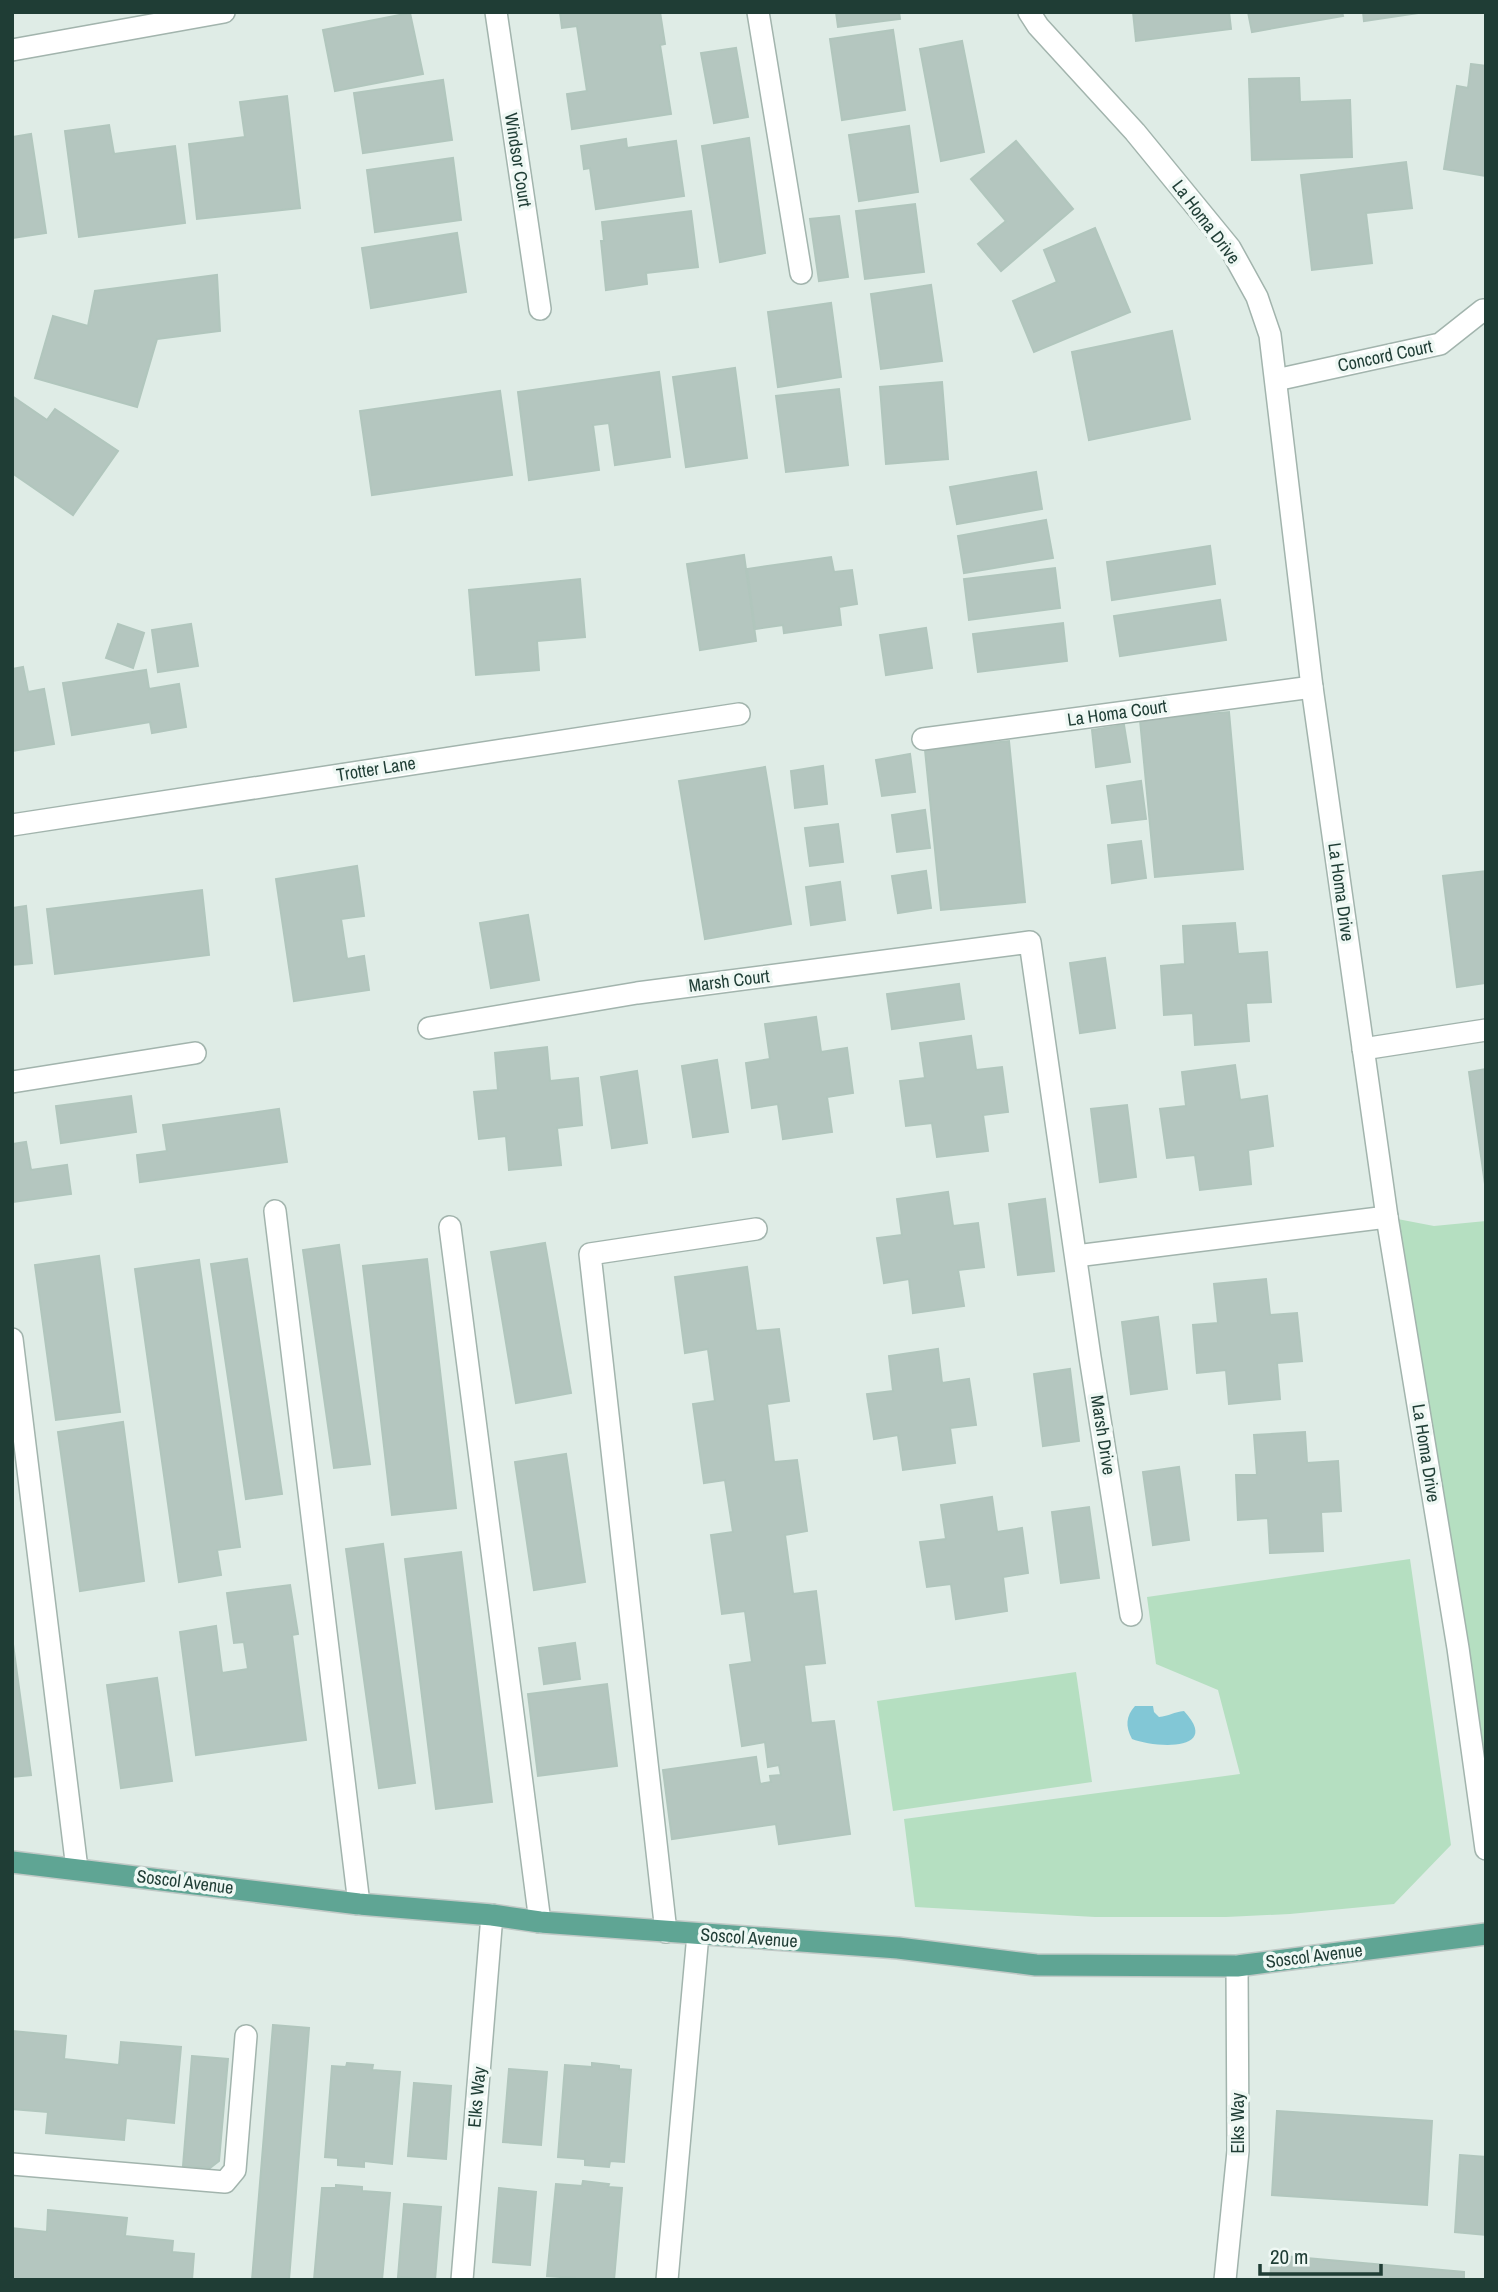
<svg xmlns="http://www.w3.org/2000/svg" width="1498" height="2292" viewBox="0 0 1498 2292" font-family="'Archivo Narrow',sans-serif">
	<rect width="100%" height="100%" fill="#dfece6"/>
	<g fill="#b5dfc1">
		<polygon points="1387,1217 1434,1226 1486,1221 1486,1851"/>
		<polygon points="1410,1559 1451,1845 1394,1904 1290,1914 1226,1917 1095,1917 915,1907 904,1819 1240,1774 1218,1690 1156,1664 1147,1597"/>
		<polygon points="1076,1672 1092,1782 893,1811 877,1701"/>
	</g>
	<path fill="#82c7d6" d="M 1135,1706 L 1153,1706 L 1154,1712 L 1159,1717 C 1169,1716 1174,1712 1184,1711 C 1222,1752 1155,1748 1132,1739 C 1125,1726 1126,1716 1135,1706 Z"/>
	<g fill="#b4c6bf" stroke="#b1c6bd" stroke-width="2">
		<polygon points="560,12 660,12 665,44 660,45 671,114 572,129 567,94 587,91 577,26 562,28"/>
		<polygon points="836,12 899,12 900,19 838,27"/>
		<polygon points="1133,12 1229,12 1231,29 1136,41"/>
		<polygon points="1248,12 1342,12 1343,16 1252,32"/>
		<polygon points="1363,12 1419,12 1419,13 1364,21"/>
		<polygon points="410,13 423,74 335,91 323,30"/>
		<polygon points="893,30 905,110 842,120 830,39"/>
		<polygon points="962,41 984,152 941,161 920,49"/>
		<polygon points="736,48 748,117 714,123 701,53"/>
		<polygon points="1471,64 1486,66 1486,176 1444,169 1457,86 1468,88"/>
		<polygon points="1299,78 1300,102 1350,100 1352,157 1252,160 1249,79"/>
		<polygon points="443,80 452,140 363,153 354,93"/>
		<polygon points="287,96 300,208 197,219 189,144 245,137 240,102"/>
		<polygon points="109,125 114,154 175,146 185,223 79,237 65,131"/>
		<polygon points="909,126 918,192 859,201 849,135"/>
		<polygon points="31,134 46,233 12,238 12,137"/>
		<polygon points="749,138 765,253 720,262 702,146"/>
		<polygon points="626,139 627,148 676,141 684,196 596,209 590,168 584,169 581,146"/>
		<polygon points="1016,141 1073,209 1001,271 978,244 1006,221 971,179"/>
		<polygon points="453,158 461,220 375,232 367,170"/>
		<polygon points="1406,162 1412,208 1366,213 1372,263 1312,270 1301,175"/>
		<polygon points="915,204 924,272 865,279 856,211"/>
		<polygon points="691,211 698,267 646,273 647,284 606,290 601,241 604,241 602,222"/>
		<polygon points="839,216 848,277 819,281 810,219"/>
		<polygon points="1095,228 1130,312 1034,352 1013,301 1057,282 1044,250"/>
		<polygon points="457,233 466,292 371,308 362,248"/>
		<polygon points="217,275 220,331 157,339 137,407 35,378 53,316 88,326 95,291"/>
		<polygon points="931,285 942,361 881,369 871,294"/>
		<polygon points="831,303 841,377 778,387 768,312"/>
		<polygon points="1172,331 1190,419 1089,440 1072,352"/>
		<polygon points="735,368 747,458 686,467 673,377"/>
		<polygon points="659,372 670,457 615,465 609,423 593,425 599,470 529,480 518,392"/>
		<polygon points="942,382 948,459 886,464 880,387"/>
		<polygon points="839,389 848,465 786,472 776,396"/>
		<polygon points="500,391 512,475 372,495 360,411"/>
		<polygon points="12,396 47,420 55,409 118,451 73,515 12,473"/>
		<polygon points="1036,472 1042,509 957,524 950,487"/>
		<polygon points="1046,520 1053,558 964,573 958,536"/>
		<polygon points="1210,546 1215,584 1112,600 1107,562"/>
		<polygon points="744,555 756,641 700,650 687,564"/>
		<polygon points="831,557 834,572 852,570 857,604 839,607 841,625 784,633 783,625 755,629 747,569"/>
		<polygon points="1055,568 1060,608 969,620 964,579"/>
		<polygon points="580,579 585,637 537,641 539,670 476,675 469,590"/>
		<polygon points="1220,600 1226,640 1120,656 1114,616"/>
		<polygon points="1063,623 1067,661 978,672 973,634"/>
		<polygon points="118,624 144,633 133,668 106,658"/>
		<polygon points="191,624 198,666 158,672 152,630"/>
		<polygon points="926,628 932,668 886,675 880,635"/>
		<polygon points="23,667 28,692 44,689 54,744 12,751 12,669"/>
		<polygon points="146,670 149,689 179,684 186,727 152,733 150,722 72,735 63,683"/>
		<polygon points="1229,712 1243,869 1155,877 1140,720"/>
		<polygon points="1124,725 1130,762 1096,767 1092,730"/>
		<polygon points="1009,741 1025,902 941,910 925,750"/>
		<polygon points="910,754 915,792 882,796 876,760"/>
		<polygon points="823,766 827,804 795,808 791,771"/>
		<polygon points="765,767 791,924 705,939 679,781"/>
		<polygon points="1141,781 1146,819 1112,823 1107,786"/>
		<polygon points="925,810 930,848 897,852 892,815"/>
		<polygon points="838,824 843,862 810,866 805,828"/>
		<polygon points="1141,841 1146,878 1112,883 1108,845"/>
		<polygon points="357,866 364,916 341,919 347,959 364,956 369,990 294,1001 276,879"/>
		<polygon points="926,871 931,908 898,913 892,876"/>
		<polygon points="1486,871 1486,983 1457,987 1443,876"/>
		<polygon points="840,882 845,920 811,925 806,887"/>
		<polygon points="202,890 209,955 55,974 47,909"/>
		<polygon points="26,906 32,963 12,965 12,908"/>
		<polygon points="528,915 539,980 491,988 480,923"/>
		<polygon points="1235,923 1238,954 1267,952 1271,1002 1246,1003 1249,1041 1195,1045 1193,1013 1164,1015 1161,966 1185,964 1183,926"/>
		<polygon points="1105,958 1115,1028 1080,1033 1070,963"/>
		<polygon points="959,984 964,1019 892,1029 887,994"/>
		<polygon points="816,1017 821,1052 847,1048 853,1093 827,1097 832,1132 783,1139 778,1104 752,1108 746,1063 770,1059 765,1024"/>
		<polygon points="971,1036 976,1070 1002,1067 1008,1112 983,1115 988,1151 937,1157 932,1123 906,1126 900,1081 925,1078 920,1043"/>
		<polygon points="547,1047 550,1081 578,1078 582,1125 557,1128 561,1165 509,1170 506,1136 479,1139 474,1092 498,1090 495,1053"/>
		<polygon points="717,1060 728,1132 693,1137 682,1066"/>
		<polygon points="1235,1065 1240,1100 1267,1096 1273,1146 1248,1150 1251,1184 1200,1190 1195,1155 1167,1158 1160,1109 1186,1106 1182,1072"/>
		<polygon points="1486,1069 1486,1184 1485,1184 1469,1072"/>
		<polygon points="637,1071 647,1143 612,1148 601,1077"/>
		<polygon points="131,1096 136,1132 61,1143 56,1106"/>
		<polygon points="1127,1105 1136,1177 1100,1182 1091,1109"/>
		<polygon points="279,1109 287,1162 140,1182 137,1155 167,1151 163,1125"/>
		<polygon points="26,1142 31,1170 67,1165 71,1194 12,1202 12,1144"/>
		<polygon points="948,1192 953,1226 978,1223 984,1267 958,1270 964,1306 913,1313 909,1279 884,1283 877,1238 902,1235 897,1199"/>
		<polygon points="1045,1199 1054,1271 1018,1275 1009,1204"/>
		<polygon points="545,1243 571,1393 516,1403 491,1252"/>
		<polygon points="339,1245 370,1464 334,1468 303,1250"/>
		<polygon points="99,1256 120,1412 56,1420 35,1265"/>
		<polygon points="247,1259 282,1494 246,1499 211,1264"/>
		<polygon points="427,1259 456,1508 392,1515 363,1266"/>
		<polygon points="199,1260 240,1547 217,1550 221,1575 179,1582 135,1269"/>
		<polygon points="747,1267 756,1331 779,1329 789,1401 767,1404 774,1462 797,1460 807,1531 785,1535 793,1594 816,1591 825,1663 804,1665 811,1723 834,1721 850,1834 779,1844 776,1824 672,1839 663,1770 756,1757 760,1784 771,1782 770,1776 781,1775 779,1765 768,1767 765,1742 742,1746 730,1665 752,1662 745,1611 722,1614 711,1535 733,1532 725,1480 704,1483 693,1404 715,1401 708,1349 685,1353 675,1277"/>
		<polygon points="1266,1279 1270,1315 1297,1313 1302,1361 1277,1363 1280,1399 1229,1404 1226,1370 1197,1373 1193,1325 1218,1323 1214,1284"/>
		<polygon points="1158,1317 1167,1389 1131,1394 1122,1322"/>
		<polygon points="938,1349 942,1383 969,1379 976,1425 950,1428 955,1463 903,1470 898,1435 874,1439 867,1394 893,1391 889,1356"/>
		<polygon points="1070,1369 1079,1441 1043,1446 1034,1374"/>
		<polygon points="123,1422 144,1581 80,1591 58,1432"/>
		<polygon points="1305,1432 1307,1463 1338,1461 1341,1511 1321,1512 1323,1551 1270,1553 1268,1518 1238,1520 1236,1475 1257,1475 1254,1435"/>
		<polygon points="566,1454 585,1582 534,1590 515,1462"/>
		<polygon points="1179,1467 1189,1540 1153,1545 1143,1472"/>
		<polygon points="992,1497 997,1532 1022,1528 1028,1573 1003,1577 1007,1611 956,1619 951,1584 927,1587 920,1542 946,1539 941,1505"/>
		<polygon points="1089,1507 1099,1578 1061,1583 1052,1512"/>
		<polygon points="383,1544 415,1783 379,1788 346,1549"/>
		<polygon points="461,1552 492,1802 436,1809 405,1559"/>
		<polygon points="290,1585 298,1634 292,1635 306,1740 196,1755 180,1632 216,1626 222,1673 248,1669 244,1642 234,1643 227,1593"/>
		<polygon points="12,1637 31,1775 12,1777"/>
		<polygon points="575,1643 580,1679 544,1684 539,1648"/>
		<polygon points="157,1678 172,1781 121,1788 107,1685"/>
		<polygon points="607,1684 617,1766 538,1776 528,1694"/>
		<polygon points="273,2025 309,2028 289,2280 252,2280"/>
		<polygon points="12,2031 66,2036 64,2059 119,2065 121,2042 181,2047 174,2123 126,2118 124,2140 46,2133 48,2112 12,2109"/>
		<polygon points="192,2056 228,2059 219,2161 210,2168 183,2166"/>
		<polygon points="347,2063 373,2065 372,2070 400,2072 392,2164 364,2161 364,2167 338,2165 338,2158 325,2157 332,2066 346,2067"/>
		<polygon points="592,2063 619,2066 619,2069 631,2070 624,2162 610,2161 609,2167 585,2165 585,2159 558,2157 565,2065 592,2067"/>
		<polygon points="509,2069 547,2072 541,2145 503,2142"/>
		<polygon points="414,2083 451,2086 446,2159 408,2156"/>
		<polygon points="1277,2111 1432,2121 1427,2205 1272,2195"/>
		<polygon points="1460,2155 1486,2157 1486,2235 1455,2232"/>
		<polygon points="583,2181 609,2184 608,2187 622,2188 614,2280 575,2280 575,2278 547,2276 556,2184 582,2186"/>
		<polygon points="336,2185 362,2187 362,2191 390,2193 382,2280 314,2280 322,2188 336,2188"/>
		<polygon points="499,2188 536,2192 530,2265 493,2262"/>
		<polygon points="404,2204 441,2207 435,2280 398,2277"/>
		<polygon points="48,2210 127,2218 125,2236 173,2241 172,2252 194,2254 192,2280 12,2280 12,2228 47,2232"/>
		<polygon points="1272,2255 1464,2272 1464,2280 1270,2280"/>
	</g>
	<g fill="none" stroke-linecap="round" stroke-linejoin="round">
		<defs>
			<g id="minor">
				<polyline points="496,12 540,309"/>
				<polyline points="758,12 801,273"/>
				<polyline points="1029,12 1038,26 1135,132 1230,248 1257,297 1270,335 1312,687 1387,1217 1458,1648 1486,1849"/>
				<polyline points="12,50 224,12"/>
				<polyline points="1276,380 1440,344 1483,310"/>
				<polyline points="923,739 1312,687"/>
				<polyline points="12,825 739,714"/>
				<polyline points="429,1028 637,993 1030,942 1090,1357 1131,1615"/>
				<polyline points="1363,1049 1486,1030"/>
				<polyline points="12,1082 195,1053"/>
				<polyline points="275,1211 359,1904"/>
				<polyline points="450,1227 540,1922"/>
				<polyline points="1076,1256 1387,1217"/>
				<polyline points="12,1339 77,1869"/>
				<polyline points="666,1932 590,1254 756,1229"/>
				<polyline points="12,2164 225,2182 235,2170 246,2036"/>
				<polyline points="462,2280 492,1915"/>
				<polyline points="667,2280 698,1934"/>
				<polyline points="1225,2280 1238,2151 1237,1966"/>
			</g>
			<polyline id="major" points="12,1862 359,1904 492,1915 540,1922 898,1948 1036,1965 1237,1966 1486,1934"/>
		</defs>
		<use href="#minor" stroke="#a2b4ad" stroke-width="24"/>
		<use href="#major" stroke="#c0c9c6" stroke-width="24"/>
		<use href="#minor" stroke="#fff" stroke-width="21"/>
		<use href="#major" stroke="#5fa594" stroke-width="21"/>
	</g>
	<g text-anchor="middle" stroke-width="7" stroke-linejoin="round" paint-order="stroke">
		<g font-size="18" fill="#1f3d35" stroke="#eff8f4">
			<text transform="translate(518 160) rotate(81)" y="6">Windsor Court</text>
			<text transform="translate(1206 222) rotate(53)" y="6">La Homa Drive</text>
			<text transform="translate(1385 356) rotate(-12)" y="6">Concord Court</text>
			<text transform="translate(1117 713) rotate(-8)" y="6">La Homa Court</text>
			<text transform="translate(376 769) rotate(-9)" y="6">Trotter Lane</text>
			<text transform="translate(1341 892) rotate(82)" y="6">La Homa Drive</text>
			<text transform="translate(729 981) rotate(-7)" y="6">Marsh Court</text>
			<text transform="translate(1103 1435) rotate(81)" y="6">Marsh Drive</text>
			<text transform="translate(1426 1453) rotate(81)" y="6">La Homa Drive</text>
			<text transform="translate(185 1882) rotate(7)" y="6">Soscol Avenue</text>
			<text transform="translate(749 1938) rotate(4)" y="6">Soscol Avenue</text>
			<text transform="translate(1314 1956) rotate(-7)" y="6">Soscol Avenue</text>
			<text transform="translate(477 2097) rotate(-85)" y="6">Elks Way</text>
			<text transform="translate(1238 2123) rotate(-90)" y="6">Elks Way</text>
		</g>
	</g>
	<rect width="1498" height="2292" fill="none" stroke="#1f3d35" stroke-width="28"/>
	<path d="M1260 2264v10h121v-10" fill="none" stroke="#1f3d35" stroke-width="3.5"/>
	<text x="1270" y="2264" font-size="21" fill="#1f3d35" stroke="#eff8f4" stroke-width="5" paint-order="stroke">20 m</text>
</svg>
